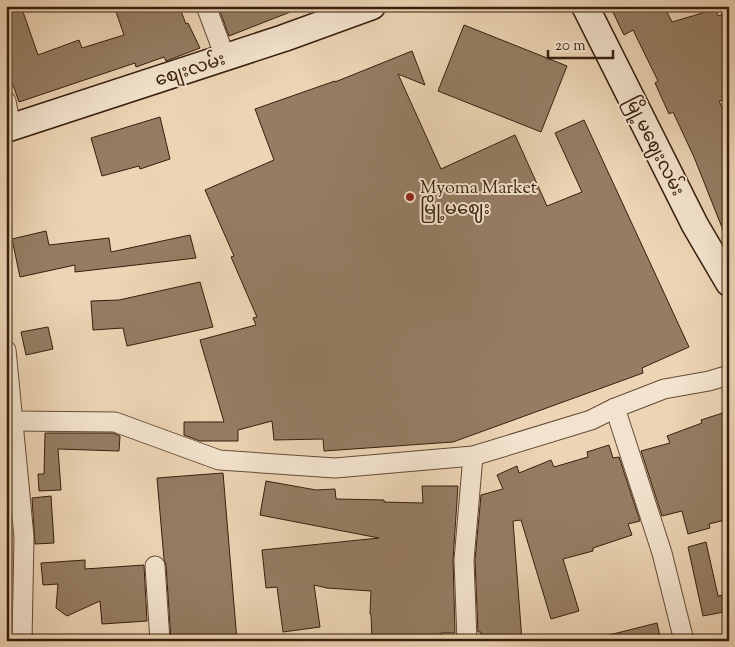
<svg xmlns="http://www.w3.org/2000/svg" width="735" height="647" viewBox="0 0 735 647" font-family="'Sorts Mill Goudy','Noto Sans Myanmar',serif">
	<rect width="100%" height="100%" fill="#ecd4b4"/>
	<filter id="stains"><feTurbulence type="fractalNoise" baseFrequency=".004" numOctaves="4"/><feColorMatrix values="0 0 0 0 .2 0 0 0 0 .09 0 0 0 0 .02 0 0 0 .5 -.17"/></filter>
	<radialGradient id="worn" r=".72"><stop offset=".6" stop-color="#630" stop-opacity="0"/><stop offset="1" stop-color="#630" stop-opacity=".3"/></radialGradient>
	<g fill="#957d63" stroke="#361f0c">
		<polygon points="6,6 21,6 38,55 79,40 82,48 124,35 114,6 179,6 186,24 188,23 200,48 166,61 164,57 136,67 135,63 19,102 6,65"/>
		<polygon points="218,6 303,6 303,7 229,36"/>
		<polygon points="610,6 664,6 672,22 716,9 718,16 729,12 729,99 719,101 729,122 729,240 727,240 694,157 673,112 669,114 655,83 658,81 633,30 624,35"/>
		<polygon points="464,25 567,66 541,132 438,91"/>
		<polygon points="412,51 425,85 398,74 441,169 515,135 547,206 582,192 555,133 584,120 689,347 642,368 643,373 453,442 324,451 323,439 274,440 272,421 238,430 238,441 200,441 184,435 184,422 224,422 200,340 256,325 253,318 257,317 231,257 234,256 205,190 274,160 255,109 335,81 335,82"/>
		<polygon points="160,117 170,159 140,169 139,166 102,176 91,138"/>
		<polygon points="46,231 49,245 109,238 111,252 190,235 196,258 75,272 75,265 20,277 12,239"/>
		<polygon points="200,282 213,327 127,346 123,328 93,330 91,301 119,300"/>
		<polygon points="48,327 53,349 26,355 21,332"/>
		<polygon points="729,411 729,519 709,524 710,528 688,534 682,511 662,516 641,451 670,443 667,436 702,423 701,420"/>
		<polygon points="45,433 113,433 120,436 119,451 58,449 61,490 39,491 38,474 44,474"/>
		<polygon points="609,445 613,458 619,457 640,521 628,524 632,535 593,548 593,551 563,559 579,611 551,619 521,520 513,521 522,641 481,641 481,632 478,632 475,560 481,495 503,489 497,475 517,466 519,473 551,460 554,467 588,457 587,452"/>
		<polygon points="223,473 237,641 171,641 166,565 164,559 157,478"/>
		<polygon points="266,481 316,490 335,489 336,499 384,500 384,502 423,503 422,486 458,486 453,560 455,633 441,633 441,641 372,641 371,614 370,614 371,591 327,588 314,585 320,627 283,632 277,587 266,588 262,550 379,538 260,515"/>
		<polygon points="51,496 54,543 35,544 32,498"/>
		<polygon points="6,503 9,503 11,521 6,521"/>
		<polygon points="706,542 718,596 729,594 729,611 703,616 688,547"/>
		<polygon points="85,560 85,569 144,565 147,621 102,624 100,601 67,616 56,608 58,584 43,585 41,563"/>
		<polygon points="657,623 661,641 610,641 609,635"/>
	</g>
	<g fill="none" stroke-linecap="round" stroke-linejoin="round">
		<defs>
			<g id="minor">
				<polyline points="206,6 225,57"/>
				<polyline points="6,101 11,128"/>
				<polyline points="6,350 24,537 22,641"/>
				<polyline points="615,408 662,553 684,641"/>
				<polyline points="14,421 115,422 219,460 335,468 473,456 591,420 615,408 664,389 709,381 729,375"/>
				<polyline points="155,566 160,641"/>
				<polyline points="467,641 464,560 473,456"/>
			</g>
			<g id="secondary">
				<polyline points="585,6 695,225 729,283"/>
				<polyline points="6,129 284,38 372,6"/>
			</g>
		</defs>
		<use href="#minor" stroke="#644c36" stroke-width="21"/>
		<use href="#secondary" stroke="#361f0c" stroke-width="29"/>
		<use href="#minor" stroke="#f3e3ce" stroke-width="19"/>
		<use href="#secondary" stroke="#f3e3ce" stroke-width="26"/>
	</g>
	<circle fill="#8f2418" stroke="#f3e3ce" stroke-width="2" cx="410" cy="197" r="5"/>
	<g text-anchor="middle" stroke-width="4" stroke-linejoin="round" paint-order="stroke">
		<g font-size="18" fill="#361f0c" stroke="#f3e3ce">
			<text transform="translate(190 69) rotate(-18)" y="6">စျေးလမ်း</text>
			<text transform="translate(655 146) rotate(63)" y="6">မြို့မဈေးလမ်း</text>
		</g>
		<g font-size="18" fill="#361f0c" stroke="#f3e3ce" text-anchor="start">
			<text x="420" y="193">Myoma Market<tspan x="420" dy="21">မြို့မဈေး</tspan></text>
		</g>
	</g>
	<rect width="735" height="647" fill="none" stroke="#ecd4b4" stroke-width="25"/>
	<rect x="8" y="8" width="720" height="632" fill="none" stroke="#361f0c" stroke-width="2.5"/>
	<rect x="12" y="12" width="710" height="622" fill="none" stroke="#361f0c"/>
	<path d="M548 50v8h65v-8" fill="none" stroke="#361f0c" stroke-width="2.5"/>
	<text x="555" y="50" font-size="15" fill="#361f0c" stroke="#f3e3ce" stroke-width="4" paint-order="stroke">20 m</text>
	<rect width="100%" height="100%" filter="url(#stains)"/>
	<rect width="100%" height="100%" fill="url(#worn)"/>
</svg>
